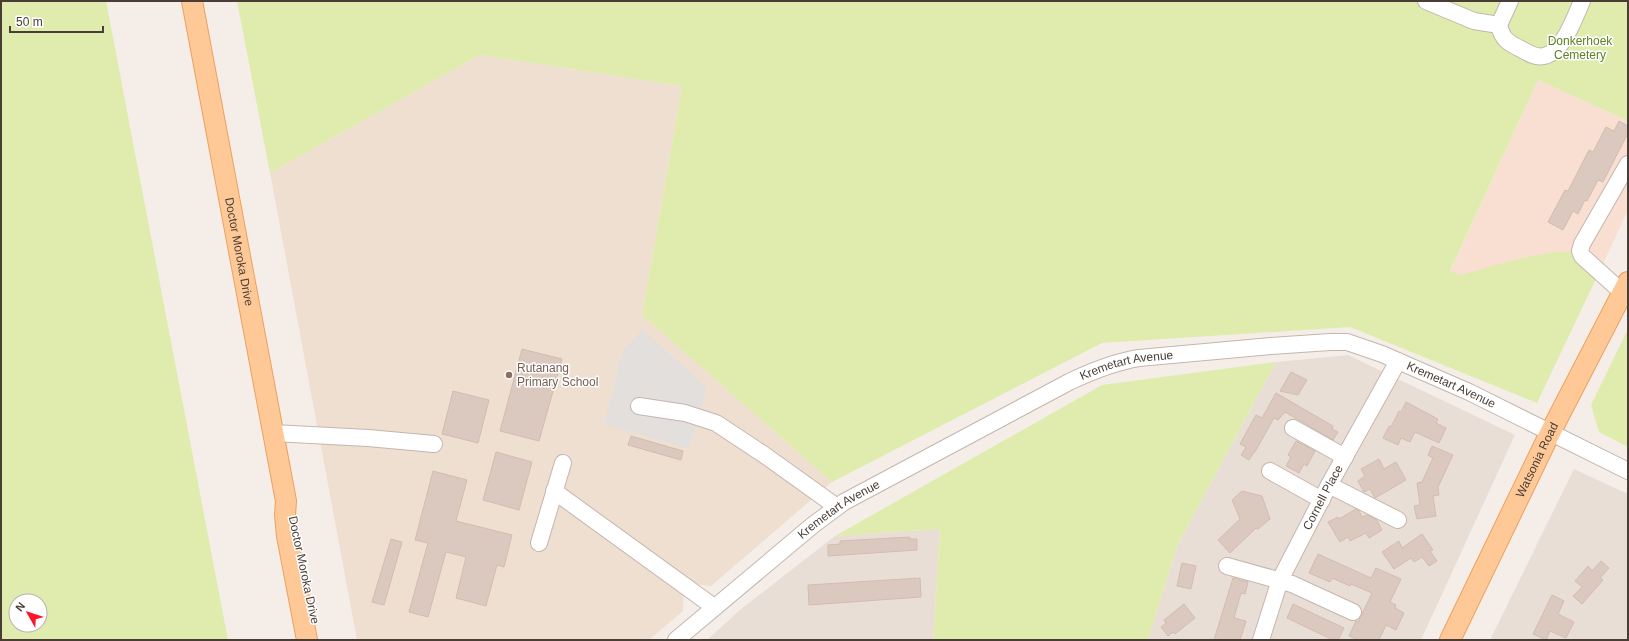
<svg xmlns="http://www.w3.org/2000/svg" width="1629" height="641" viewBox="0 0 1629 641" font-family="Helvetica,sans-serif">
	<rect width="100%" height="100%" fill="#f5eee8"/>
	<g fill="#e9ded6">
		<polygon points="1348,355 1515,435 1421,640 1148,640 1177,546 1276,362"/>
		<polygon points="1574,469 1628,494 1628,640 1490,640"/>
		<polygon points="940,529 933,640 707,640 741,609 835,536"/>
	</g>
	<polygon fill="#f8dfd2" points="1538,80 1628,121 1628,210 1604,262 1589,255 1461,275 1450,272"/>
	<polygon fill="#efdfd1" points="480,55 682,86 642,315 832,482 711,586 692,584 684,592 683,611 649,640 357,640 270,173"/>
	<g fill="#dfecae" fill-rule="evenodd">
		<path d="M 1,1 L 106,1 L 228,640 L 1,640 ZM 16,601 L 40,601 L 40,625 L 16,625 Z"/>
		<path d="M 237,1 L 1628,1 L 1628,121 L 1538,80 L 1450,271 L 1461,275 C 1495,266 1547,247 1581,253 C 1589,255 1596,259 1604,262 L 1537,403 L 1350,327 L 1102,343 L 832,482 L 642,315 L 682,86 L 480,55 L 270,173 Z"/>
		<polygon points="1628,329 1628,447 1599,432 1591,405"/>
		<polygon points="1276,362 1177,546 1148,640 933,640 940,529 835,536 1102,385"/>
	</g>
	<polygon fill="#e3dfdd" points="642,329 707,388 689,449 604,424 622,353"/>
	<g fill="#dbc9bf" stroke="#d3bcaf">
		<polygon points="1619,121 1628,126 1628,133 1603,182 1598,180 1587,201 1585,200 1578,214 1573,211 1563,230 1548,222 1565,190 1568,191 1589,150 1593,152 1606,127 1614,131"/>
		<polygon points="522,349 562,359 539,441 500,431"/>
		<polygon points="1291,372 1307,380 1298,395 1280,391"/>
		<polygon points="453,391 489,400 478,443 442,434"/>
		<polygon points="1276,393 1333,426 1332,429 1338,432 1333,440 1285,412 1278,420 1274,418 1255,452 1254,452 1249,460 1241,455 1246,447 1240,444 1256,415 1262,418"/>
		<polygon points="1406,402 1438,419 1436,423 1446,428 1439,443 1415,432 1410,442 1401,438 1398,445 1383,438 1389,426 1391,427 1399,411 1401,412"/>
		<polygon points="631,436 683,451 681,460 628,445"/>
		<polygon points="1296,441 1315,451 1307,466 1304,464 1299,473 1286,466 1291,457 1288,455"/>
		<polygon points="1432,446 1453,455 1438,487 1439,495 1433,496 1436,516 1417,519 1414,506 1420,505 1417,483 1422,482 1433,458 1428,455"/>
		<polygon points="496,452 532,462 519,510 483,500"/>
		<polygon points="1379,459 1384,469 1396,462 1406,480 1375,498 1370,489 1364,492 1358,481 1365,476 1361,469"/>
		<polygon points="433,471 467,480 456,521 512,535 504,567 497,565 486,606 456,598 466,557 446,552 428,617 409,612 428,543 415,540"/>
		<polygon points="1242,491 1262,496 1270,519 1258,529 1256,528 1230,553 1218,540 1240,519 1232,500"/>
		<polygon points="1356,509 1359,511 1362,517 1367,515 1377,520 1382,530 1369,538 1366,533 1350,541 1348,537 1340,542 1328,522 1338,517 1339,519"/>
		<polygon points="1422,534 1433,550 1430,551 1437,561 1429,566 1422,557 1414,562 1411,558 1394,569 1382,552 1399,541 1402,548"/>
		<polygon points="910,537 910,539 917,539 917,550 828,556 828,545 840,544 840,541"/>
		<polygon points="391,539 402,542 384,605 372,602"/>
		<polygon points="1318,554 1371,578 1376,568 1401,579 1390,602 1396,605 1395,608 1404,613 1396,630 1386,625 1379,640 1359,640 1349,636 1356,621 1358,622 1361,616 1372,593 1351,584 1350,586 1332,578 1330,582 1309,573"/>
		<polygon points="1601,561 1609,568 1600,578 1603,580 1582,604 1573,596 1582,587 1575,581 1588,566 1592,571"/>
		<polygon points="1182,563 1196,566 1191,589 1177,586"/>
		<polygon points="920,578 921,597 809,605 808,585"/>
		<polygon points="1233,578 1248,582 1245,594 1241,593 1234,618 1246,621 1240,640 1214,640"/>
		<polygon points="1552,595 1564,601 1558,614 1574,622 1566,638 1550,631 1546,640 1533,634"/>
		<polygon points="1184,604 1195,618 1175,634 1173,632 1168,636 1161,627 1166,623 1164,620"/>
		<polygon points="1293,604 1344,628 1338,640 1333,640 1287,618"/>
	</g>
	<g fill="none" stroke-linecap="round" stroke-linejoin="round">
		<defs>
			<g id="minor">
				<path d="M 1426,1 L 1474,21 L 1499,25 C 1502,39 1508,43 1521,49 C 1528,53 1536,58 1544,56 C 1563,52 1575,17 1582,1"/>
				<polyline points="1499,25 1510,1"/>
				<polyline points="1623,293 1582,256 1580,251 1582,244 1628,164"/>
				<polyline points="639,406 685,413 716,423 763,454 837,507"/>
				<polyline points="1293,428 1345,457"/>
				<polyline points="273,433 368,438 434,444"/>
				<polyline points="1270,471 1322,500"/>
				<polyline points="1329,485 1398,520"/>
				<polyline points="554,491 714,607"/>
				<polyline points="539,543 563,463"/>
				<polyline points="1227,566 1292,584 1353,612"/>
				<path id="s1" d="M 676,640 L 813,525 L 844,502 L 1069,382 C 1092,371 1114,362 1139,358 L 1271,346 L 1330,342 L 1347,342 L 1382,354 L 1469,392 L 1628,471"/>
				<path id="s2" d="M 1261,640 L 1280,580 L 1329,485 L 1398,361"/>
			</g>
			<g id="major">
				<path id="s3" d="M 192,1 L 286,501 L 285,515 L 287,536 L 307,640"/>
				<path id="s4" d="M 1450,640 L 1550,433 L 1628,282"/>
			</g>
		</defs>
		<use href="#minor" stroke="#c4b6ad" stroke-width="18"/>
		<use href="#major" stroke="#eda05e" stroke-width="22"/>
		<use href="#minor" stroke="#fff" stroke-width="16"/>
		<use href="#major" stroke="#ffc997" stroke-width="20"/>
	</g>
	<circle fill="#8d6e63" stroke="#fff" stroke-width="1.5" cx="509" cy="375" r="4"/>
	<g text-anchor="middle" stroke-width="3" stroke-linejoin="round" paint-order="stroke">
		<g font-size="12" fill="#5c8024" stroke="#fff">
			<text x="1580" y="45">Donkerhoek<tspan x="1580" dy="14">Cemetery</tspan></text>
		</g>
		<g font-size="12" fill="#493d36" stroke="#fff">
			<text dy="4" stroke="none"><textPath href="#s3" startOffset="255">Doctor Moroka Drive</textPath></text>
			<text dy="4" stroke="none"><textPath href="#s1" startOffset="533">Kremetart Avenue</textPath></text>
			<text dy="4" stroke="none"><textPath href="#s1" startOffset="868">Kremetart Avenue</textPath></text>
			<text dy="4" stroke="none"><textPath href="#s4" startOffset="200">Watsonia Road</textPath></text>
			<text dy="4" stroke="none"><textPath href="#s2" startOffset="156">Cornell Place</textPath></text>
			<text dy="4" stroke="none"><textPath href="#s1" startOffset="209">Kremetart Avenue</textPath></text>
			<text transform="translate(304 570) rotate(78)" y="4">Doctor Moroka Drive</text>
		</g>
		<g font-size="12" fill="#785e54" stroke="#fff" text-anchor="start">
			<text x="517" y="372">Rutanang<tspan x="517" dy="14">Primary School</tspan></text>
		</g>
	</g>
	<rect width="1629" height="641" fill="none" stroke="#493d36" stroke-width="4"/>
	<g transform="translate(28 613) rotate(309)"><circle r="19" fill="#ffffff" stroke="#b6b1af"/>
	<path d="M0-3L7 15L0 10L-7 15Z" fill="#ff1529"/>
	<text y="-6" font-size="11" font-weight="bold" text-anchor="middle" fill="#493d36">N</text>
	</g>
	<path d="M10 26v6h93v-6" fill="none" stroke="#493d36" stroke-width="2"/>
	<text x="16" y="26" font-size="12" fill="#493d36" stroke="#ffffff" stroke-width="3" paint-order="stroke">50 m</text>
</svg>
